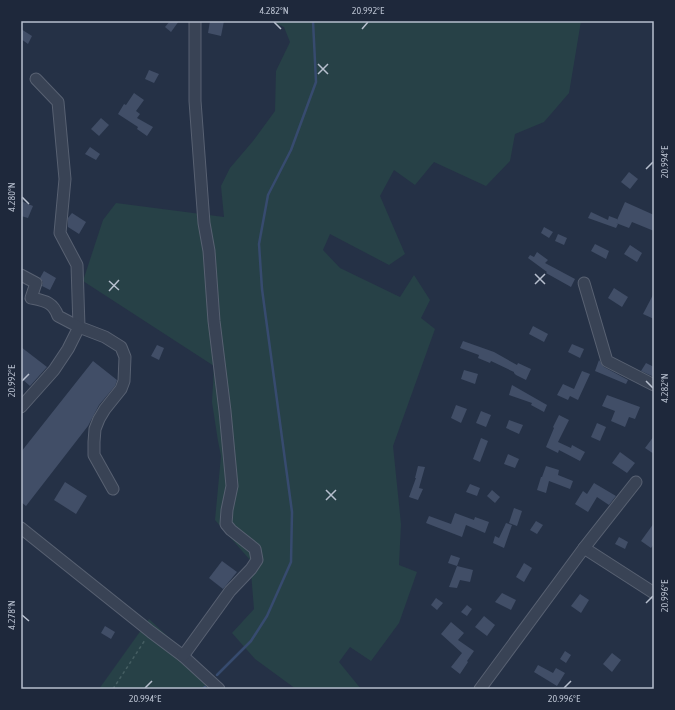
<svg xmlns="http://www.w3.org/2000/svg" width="675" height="710" viewBox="0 0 675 710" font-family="'Asap Condensed',sans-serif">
	<rect width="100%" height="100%" fill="#253146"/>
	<g fill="#274147">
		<polygon points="271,21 581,21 569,93 544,122 515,134 510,161 486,186 434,162 415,185 394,170 380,196 405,254 389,265 330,234 323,250 340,268 400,297 414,275 430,300 421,318 435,329 393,446 401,524 399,565 417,572 399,623 371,661 350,647 339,662 361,689 296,689 255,659 232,633 254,609 250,560 215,520 221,456 218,441 212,402 214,366 83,281 103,220 116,203 224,217 221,186 230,168 253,141 275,111 276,71 290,42 284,27"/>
		<polygon points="149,619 224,689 99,689"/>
	</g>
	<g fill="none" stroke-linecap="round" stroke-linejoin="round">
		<g stroke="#374b6f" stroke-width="2.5">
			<polyline points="217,675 251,641 267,616 291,562 292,512 262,289 259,244 268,195 291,150 316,82 313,21"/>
			<polyline points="203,689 205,687"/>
		</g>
	</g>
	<g fill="#414e67">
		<polygon points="170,21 179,21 171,32 165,27"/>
		<polygon points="210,21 224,21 221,36 208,33"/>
		<polygon points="21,29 32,36 28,44 21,39"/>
		<polygon points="149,70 159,74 154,83 145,79"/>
		<polygon points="134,93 144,100 136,111 140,114 137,118 153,127 147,136 137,129 138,127 118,114 124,104 126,105"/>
		<polygon points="101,118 109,125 99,136 91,129"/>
		<polygon points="90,147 100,154 96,160 85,154"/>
		<polygon points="629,172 638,179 630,189 621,182"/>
		<polygon points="21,201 33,206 28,218 21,216"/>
		<polygon points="625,202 654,215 654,231 632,222 629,228 616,223 618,224 616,228 588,218 591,212 608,220 609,216 617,219 617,220"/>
		<polygon points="72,213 86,222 79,234 68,227 68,218"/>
		<polygon points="544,227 553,232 549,238 541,233"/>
		<polygon points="558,234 567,238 564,245 555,241"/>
		<polygon points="595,244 609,251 606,259 591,251"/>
		<polygon points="630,245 642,253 637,262 624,254"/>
		<polygon points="537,252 548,260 545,263 575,279 571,287 546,273 547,272 528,258 530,255 534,257"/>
		<polygon points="44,271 56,278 50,290 42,286 43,282 40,278"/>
		<polygon points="614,288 628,297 622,307 608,298"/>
		<polygon points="654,293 654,319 643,314"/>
		<polygon points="533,326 548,334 544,342 529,334"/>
		<polygon points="463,341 494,352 517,365 518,363 531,369 526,380 516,375 514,373 514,372 491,361 490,363 478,358 479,355 460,348"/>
		<polygon points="572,344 584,349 580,358 568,352"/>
		<polygon points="157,345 164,348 159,360 151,356"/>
		<polygon points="21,347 47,367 30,386 21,378"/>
		<polygon points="599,360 604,367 628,380 626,384 595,371"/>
		<polygon points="93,361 117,380 115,386 99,405 88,426 26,506 21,502 21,452"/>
		<polygon points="646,363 654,367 654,377 641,371"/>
		<polygon points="464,370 478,374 475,384 461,379"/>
		<polygon points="582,371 590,374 578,400 570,396 568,400 557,395 563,384 574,389"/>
		<polygon points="512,385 547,405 544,412 531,405 532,403 509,395"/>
		<polygon points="607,395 640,407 635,419 629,417 625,427 611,421 615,411 602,406"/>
		<polygon points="456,405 467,409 461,423 451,418"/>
		<polygon points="481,411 491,415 486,427 476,423"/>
		<polygon points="559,415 569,420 558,442 571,448 572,445 585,452 580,461 559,450 558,453 546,447 554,428 553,427"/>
		<polygon points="509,420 523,425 519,434 506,428"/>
		<polygon points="597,423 606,427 600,441 591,437"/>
		<polygon points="654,436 654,454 645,448"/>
		<polygon points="481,438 488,441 480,462 473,459"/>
		<polygon points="620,452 635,463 627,473 612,463"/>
		<polygon points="508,454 519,459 515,468 504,464"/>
		<polygon points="418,466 425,467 419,488 423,489 418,500 409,497 416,478 415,478"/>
		<polygon points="546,466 559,470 558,475 573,481 570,489 549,481 546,493 537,490 541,477 542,477"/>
		<polygon points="65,482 87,496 76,514 54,500"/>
		<polygon points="594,483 616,496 609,505 597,497 588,512 575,504 583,491 587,494"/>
		<polygon points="470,484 480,488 477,496 466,492"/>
		<polygon points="492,490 500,497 495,503 487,496"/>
		<polygon points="514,508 522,511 517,526 509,523"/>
		<polygon points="455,513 474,520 475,517 489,522 485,533 466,525 462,537 426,523 429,516 451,524"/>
		<polygon points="536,521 543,525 537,534 530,530"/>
		<polygon points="506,523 512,525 504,548 493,543 495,536 499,538"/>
		<polygon points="654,523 654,544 651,548 641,541"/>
		<polygon points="619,537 628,542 625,549 615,544"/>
		<polygon points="451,555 460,558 457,566 448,563"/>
		<polygon points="222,561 237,572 223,589 209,578"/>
		<polygon points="524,563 532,568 524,582 516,577"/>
		<polygon points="457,566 473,570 470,582 460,580 457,588 449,587"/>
		<polygon points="502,593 516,600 511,610 495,602"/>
		<polygon points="580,594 589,600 581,613 571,606"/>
		<polygon points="436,598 443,603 437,610 431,605"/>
		<polygon points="467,605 472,609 467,616 461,612"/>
		<polygon points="484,616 495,625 487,636 475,627"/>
		<polygon points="451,622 464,633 458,640 474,651 467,661 468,662 460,674 451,667 462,653 441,634"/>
		<polygon points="105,626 115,632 111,639 101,633"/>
		<polygon points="565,651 571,655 566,663 560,659"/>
		<polygon points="612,653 621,660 612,672 603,664"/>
		<polygon points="538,665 553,673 556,668 565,673 557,686 534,672"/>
	</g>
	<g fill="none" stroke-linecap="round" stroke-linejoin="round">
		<defs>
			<g id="minor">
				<polyline points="36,79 58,102 65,179 60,233 77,265 79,327 105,337 121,347 125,357 124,381 121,389 105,409 99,419 95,429 94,442 94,455 113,489"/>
				<path d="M 21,275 L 36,283 L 31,298 C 45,301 53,302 58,316 L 79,327 L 68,349 L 54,370 L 21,407"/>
				<polyline points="584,283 607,361 654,385"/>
				<polyline points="21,528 151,632 183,656 219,689"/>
				<polyline points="584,548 654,593"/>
				<polyline points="183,656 230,591 251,569 257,560 255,549 231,530 226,524 227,510 232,486 225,411 214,321 209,251 204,223 195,101 195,21"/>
				<polyline points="480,689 584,548 636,482"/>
			</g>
		</defs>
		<use href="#minor" stroke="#586172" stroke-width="13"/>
		<polyline stroke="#455e62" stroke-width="1.5" stroke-dasharray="3 3" stroke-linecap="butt" points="113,689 145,640"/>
		<use href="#minor" stroke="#394355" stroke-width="11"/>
	</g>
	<path fill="none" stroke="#b7bfce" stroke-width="1.5" d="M 274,22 L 281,29M 362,29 L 368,22M 318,64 L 328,74M 318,74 L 328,64M 646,169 L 653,162M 22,197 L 29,204M 535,274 L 545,284M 109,281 L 119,290M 535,284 L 545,274M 109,291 L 119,280M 22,381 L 29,374M 646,381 L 653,388M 326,490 L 336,500M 326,500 L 336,490M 646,603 L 653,596M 22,615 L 29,621M 145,688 L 152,681M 564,688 L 571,681"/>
	<rect width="675" height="710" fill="none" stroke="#1e283b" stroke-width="44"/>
	<rect x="22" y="22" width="631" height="666" fill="none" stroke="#b7bfce" stroke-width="1.5"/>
	<g font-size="10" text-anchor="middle" fill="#b7bfce">
		<text x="274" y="14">4.282°N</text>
		<text x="368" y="14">20.992°E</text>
		<text transform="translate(664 162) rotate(-90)" y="4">20.994°E</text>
		<text transform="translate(11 197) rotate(-90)" y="4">4.280°N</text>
		<text transform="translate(11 381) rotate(-90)" y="4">20.992°E</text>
		<text transform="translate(664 388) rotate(-90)" y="4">4.282°N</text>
		<text transform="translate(664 596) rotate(-90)" y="4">20.996°E</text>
		<text transform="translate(11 615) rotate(-90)" y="4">4.278°N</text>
		<text x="145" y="702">20.994°E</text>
		<text x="564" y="702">20.996°E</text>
	</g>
</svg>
